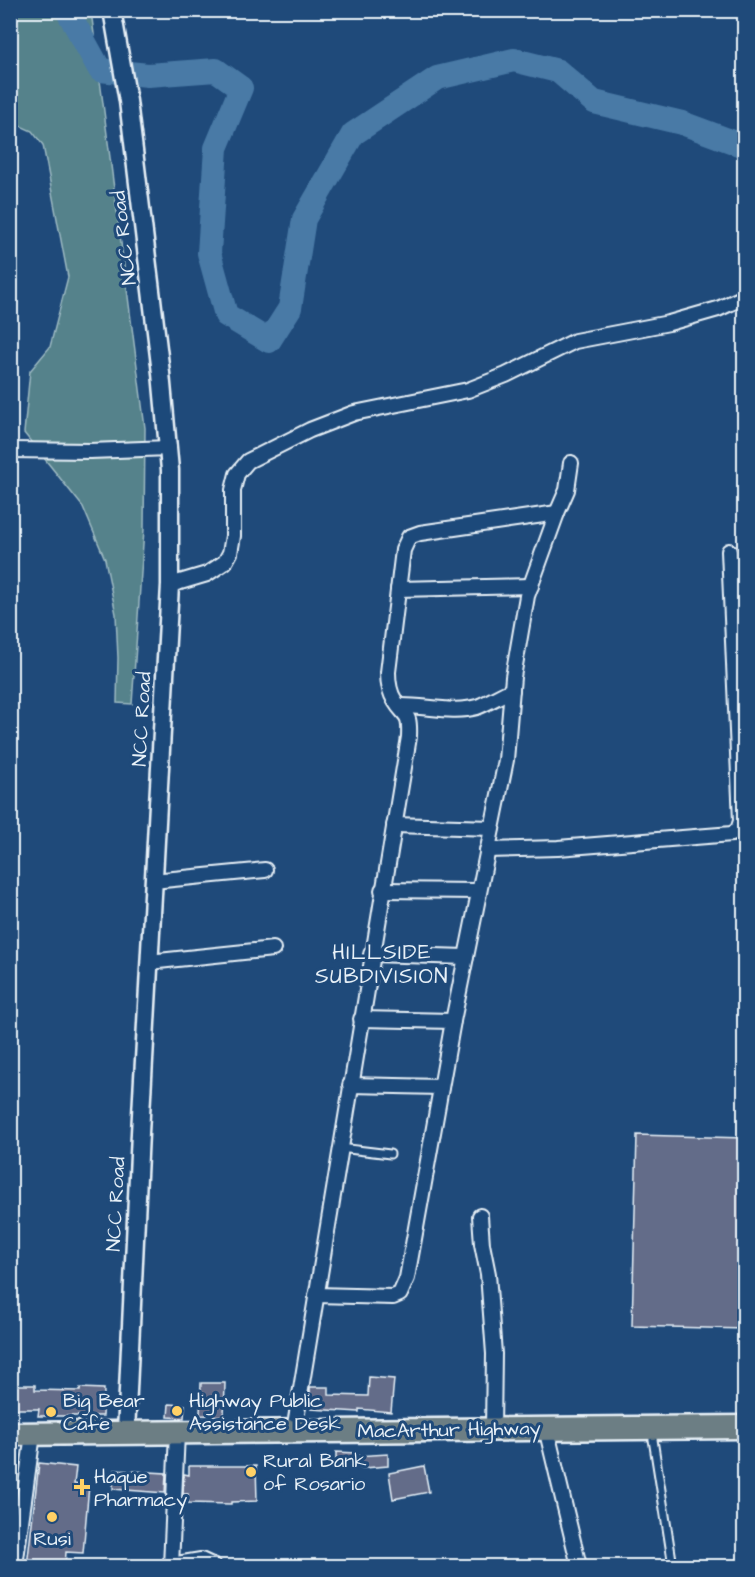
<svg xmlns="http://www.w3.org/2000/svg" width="755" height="1577" viewBox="0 0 755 1577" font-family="'Architects Daughter',sans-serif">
	<rect width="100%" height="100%" fill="#1f4a7a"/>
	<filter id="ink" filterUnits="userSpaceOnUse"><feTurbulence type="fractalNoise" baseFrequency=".0167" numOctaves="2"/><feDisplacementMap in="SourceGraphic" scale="12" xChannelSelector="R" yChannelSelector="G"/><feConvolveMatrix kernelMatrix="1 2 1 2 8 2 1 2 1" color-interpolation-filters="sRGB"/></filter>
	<g filter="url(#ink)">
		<polygon fill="#54828b" stroke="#9ebac2" stroke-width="1.5" points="10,11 91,11 145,428 144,529 132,704 117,703 118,658 116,614 105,559 83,507 24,433 30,371 50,347 68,277 43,145 32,131 16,124 11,117"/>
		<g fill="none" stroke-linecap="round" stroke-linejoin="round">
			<polyline stroke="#497aa6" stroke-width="24" points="67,10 100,70 148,75 216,70 241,88 216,148 209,253 226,315 269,341 290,308 304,219 353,134 437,78 514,60 558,71 594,102 682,123 744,146"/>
		</g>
		<g fill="#646c89" stroke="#e8f1f8" stroke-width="1.5">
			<polygon points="637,1135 744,1138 744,1329 632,1326"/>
			<polygon points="369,1377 394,1379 391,1412 359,1409 359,1412 311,1409 310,1387 329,1387 329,1395 368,1396"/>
			<polygon points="201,1383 225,1383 224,1416 200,1415"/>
			<polygon points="10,1385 35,1385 35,1390 80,1391 80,1388 104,1389 103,1416 38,1416 39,1409 10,1409"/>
			<polygon points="169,1404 185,1405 184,1418 168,1417"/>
			<polygon points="336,1452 356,1453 356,1456 388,1454 388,1466 364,1468 336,1465"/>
			<polygon points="39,1463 76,1467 74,1484 89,1485 83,1553 66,1552 65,1566 27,1566"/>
			<polygon points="189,1466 256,1466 257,1501 231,1502 231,1504 188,1503 188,1494 183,1494 184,1474 189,1475"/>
			<polygon points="424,1466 429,1492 393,1499 389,1473"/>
			<polygon points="114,1470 166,1473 165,1493 113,1489"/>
		</g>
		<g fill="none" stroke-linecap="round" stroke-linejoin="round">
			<defs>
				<g id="service">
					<polyline points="340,1148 390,1154"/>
					<polyline points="652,1433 673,1566"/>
				</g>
				<g id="minor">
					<polyline points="10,450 90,451 169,448"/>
					<polyline points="170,585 207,574 225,562 230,553 233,536 233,490 237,474 248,461 310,430 354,413 468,390 506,375 575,341 669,323 718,309 744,297"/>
					<polyline points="398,589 531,586"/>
					<path d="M 399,706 C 424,705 452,714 477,707 C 488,703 500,695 512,690"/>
					<polyline points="394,825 492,828"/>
					<polyline points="487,850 558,848 732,834 738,830 741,821 729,551"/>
					<polyline points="153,881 265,870"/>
					<polyline points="382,890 478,891"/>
					<polyline points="371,954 466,957"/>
					<polyline points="149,962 273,949"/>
					<polyline points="361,1019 453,1021"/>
					<polyline points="350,1085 441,1087"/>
					<polyline points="480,1216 482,1244 488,1274 494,1354 493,1429"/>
					<polyline points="316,1295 393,1297 400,1294 407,1278 453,1021 506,760 513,677 527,596 557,513 567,490 571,463"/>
					<polyline points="546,1428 579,1566"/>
					<path d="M 294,1431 L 409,737 C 410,711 406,719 395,701 C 389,692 388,682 388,672 L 403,550 L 409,537 L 420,533 L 557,513"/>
					<polyline points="171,1565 201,1560 214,1566"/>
					<polyline points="15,1566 33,1434"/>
					<polyline points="171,1566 177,1433"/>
				</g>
				<polyline id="tertiary" points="112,10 128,101 161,373 170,470 170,585 140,1133 126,1433"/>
				<polyline id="trunk" points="10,1434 744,1427"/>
			</defs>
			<use href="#service" stroke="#e8f1f8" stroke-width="11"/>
			<use href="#minor" stroke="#e8f1f8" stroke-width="18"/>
			<use href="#tertiary" stroke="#e8f1f8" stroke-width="21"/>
			<use href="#trunk" stroke="#e8f1f8" stroke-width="27"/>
			<use href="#service" stroke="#1f4a7a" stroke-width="7"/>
			<use href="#minor" stroke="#1f4a7a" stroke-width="14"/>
			<use href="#tertiary" stroke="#1f4a7a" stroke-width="16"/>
			<use href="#trunk" stroke="#6c7e84" stroke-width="22"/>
		</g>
	</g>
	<g fill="#ffd166" stroke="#1f4a7a" stroke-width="2">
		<circle cx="177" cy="1411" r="6"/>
		<circle cx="51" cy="1412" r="6"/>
		<circle cx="251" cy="1472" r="6"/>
		<path d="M79 1478h6v6h6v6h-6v6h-6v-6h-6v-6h6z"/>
		<circle cx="52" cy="1517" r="6"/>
	</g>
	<g text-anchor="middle" stroke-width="6" stroke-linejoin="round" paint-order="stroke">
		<g font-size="20" fill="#e8f1f8" stroke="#1f4a7a">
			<text transform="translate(123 238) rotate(-97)" y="7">NCC Road</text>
			<text transform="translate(141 719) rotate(-87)" y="7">NCC Road</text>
			<text transform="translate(115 1204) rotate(-87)" y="7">NCC Road</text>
			<text transform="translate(449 1429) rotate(-1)" y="7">MacArthur Highway</text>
		</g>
		<g font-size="20" fill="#e8f1f8" stroke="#1f4a7a" text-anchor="start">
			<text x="63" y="1407">Big Bear<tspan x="63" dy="23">Cafe</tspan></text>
			<text x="189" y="1407">Highway Public<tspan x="189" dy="23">Assistance Desk</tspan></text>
			<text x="263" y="1467">Rural Bank<tspan x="263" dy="23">of Rosario</tspan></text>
			<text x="94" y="1483">Haque<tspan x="94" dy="23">Pharmacy</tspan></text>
			<text x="52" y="1545" text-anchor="middle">Rusi</text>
		</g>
		<g font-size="21" letter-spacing="1.5" fill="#e8f1f8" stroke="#1f4a7a">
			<text x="382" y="959">HILLSIDE<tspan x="382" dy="24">SUBDIVISION</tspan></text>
		</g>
	</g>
	<rect width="755" height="1577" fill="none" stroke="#1f4a7a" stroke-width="36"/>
	<rect x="18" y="18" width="719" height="1541" fill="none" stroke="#e8f1f8" stroke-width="2" filter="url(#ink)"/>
</svg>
